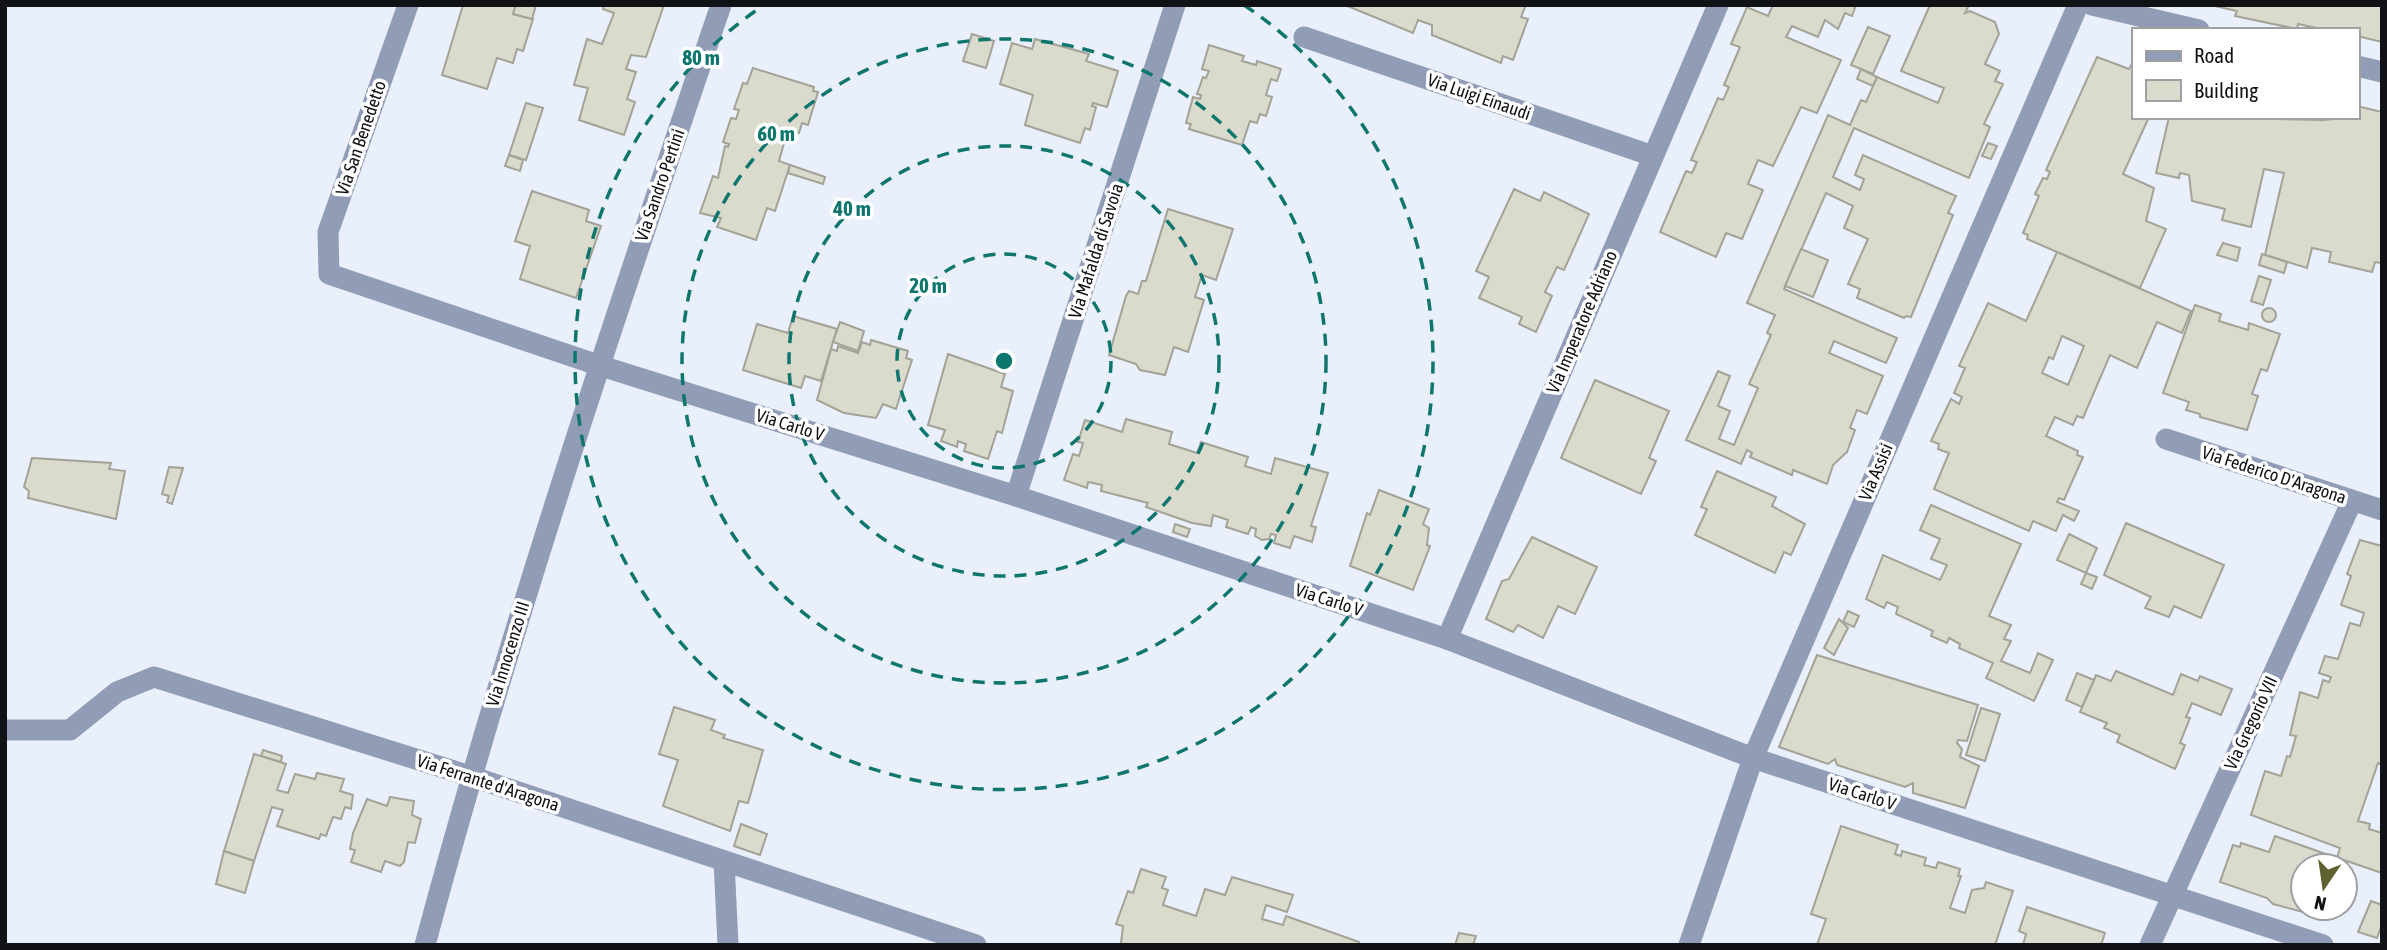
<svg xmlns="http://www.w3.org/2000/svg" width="2387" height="950" viewBox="0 0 2387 950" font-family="'Asap Condensed',sans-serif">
	<rect width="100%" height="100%" fill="#eaeffc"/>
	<g fill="#dadbcd" stroke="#a2a396" stroke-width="2" fill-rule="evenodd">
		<polygon points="463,5 516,5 513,14 533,19 523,51 517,49 513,63 497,58 487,89 442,75"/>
		<polygon points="516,5 536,5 532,19 513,14"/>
		<polygon points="604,5 664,5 646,57 631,55 626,69 636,72 627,99 635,102 624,135 579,120 588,88 574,85 587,39 602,44 614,13 603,9"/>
		<polygon points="1345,5 1526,5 1521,17 1528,19 1513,60 1503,56 1501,63 1432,35 1432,25 1418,20 1413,33"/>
		<polygon points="1773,5 1856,5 1852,16 1845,13 1838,29 1825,20 1818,37 1792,26 1786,37 1841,60 1817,113 1801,107 1773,166 1758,160 1748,184 1763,190 1742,239 1726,233 1716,257 1660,232 1686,171 1692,173 1697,162 1691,160 1718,98 1723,100 1729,87 1724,85 1740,47 1731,44 1747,7 1768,16"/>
		<polygon points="1930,5 1969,5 1965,13 1970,11 1995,22 1999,34 1985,64 2000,71 1995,81 2003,84 1984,124 1990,127 1969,178 1854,128 1833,177 1860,190 1864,179 1855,175 1863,155 1956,196 1948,213 1953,215 1911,317 1906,316 1904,318 1857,298 1860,289 1848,284 1868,239 1844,228 1853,206 1826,193 1784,289 1897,338 1886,363 1834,341 1829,353 1883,376 1867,414 1857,410 1850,428 1855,430 1847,452 1833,465 1827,484 1793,470 1792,475 1750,457 1752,453 1747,450 1741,464 1686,440 1718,371 1730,376 1718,406 1730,411 1719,439 1734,445 1758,388 1749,384 1771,335 1767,333 1775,315 1747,303 1828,115 1850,125 1861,100 1866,102 1877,77 1938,103 1944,88 1901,71"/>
		<polygon points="2210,5 2382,5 2382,42 2357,36 2357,30 2326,30 2298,24 2297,29 2235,16 2237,11"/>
		<polygon points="1868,27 1890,36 1873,74 1851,65"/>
		<polygon points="972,34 994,41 986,68 963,61"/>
		<polygon points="1035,39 1089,54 1086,61 1118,71 1107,107 1093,103 1092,106 1096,107 1090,130 1085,128 1080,143 1025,125 1033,95 1000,84 1012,43 1032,49"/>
		<polygon points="1209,45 1244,56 1242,61 1256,65 1257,61 1281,69 1277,81 1271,79 1266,95 1272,97 1266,116 1260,114 1257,123 1250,121 1242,145 1189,129 1191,124 1186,123 1193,97 1200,99 1201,95 1197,94 1203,77 1206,78 1209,71 1202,69"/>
		<polygon points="2097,57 2129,69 2133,62 2133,117 2149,117 2123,174 2154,188 2146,221 2166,229 2140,288 2027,239 2028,235 2023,233 2039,196 2035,194 2043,178 2047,179 2050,172 2046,170"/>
		<polygon points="753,68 814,87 813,91 818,92 808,125 802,123 799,133 784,129 782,135 786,136 779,161 790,165 775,211 767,208 756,240 717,227 721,218 700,213 713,176 718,178 725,146 728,147 729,144 723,142 731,118 736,119 739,110 734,109 743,83 747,84"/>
		<polygon points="1861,69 1877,77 1873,86 1857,79"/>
		<polygon points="526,103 543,108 526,160 509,155"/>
		<polygon points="2357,106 2382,112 2382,263 2375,262 2372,272 2329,262 2331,252 2312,248 2307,268 2265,255 2284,173 2264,169 2251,227 2222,220 2225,209 2192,201 2189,175 2180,173 2179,178 2156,173 2169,117 2323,120 2357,117"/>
		<polygon points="1988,143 1997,146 1991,159 1982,156"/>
		<polygon points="509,155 523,160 520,171 505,166"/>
		<polygon points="790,165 825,177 823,184 788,173"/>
		<polygon points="1514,189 1540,201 1544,192 1589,214 1564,270 1557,267 1545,292 1552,296 1536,332 1519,324 1522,317 1479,298 1489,277 1476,271"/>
		<polygon points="532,191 589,210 586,221 601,226 576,298 520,279 530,246 515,241"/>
		<polygon points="1168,209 1233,229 1216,280 1202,275 1195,297 1204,300 1188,352 1174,347 1165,375 1140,370 1136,364 1109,355 1126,296 1129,291 1138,294 1142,281 1146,281"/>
		<polygon points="2223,243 2240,248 2237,261 2217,255"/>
		<polygon points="1801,249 1828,260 1813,297 1785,286"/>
		<path d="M 2057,252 L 2191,311 L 2182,333 L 2157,322 L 2137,368 L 2110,355 L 2083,418 L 2077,416 L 2073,425 L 2055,417 L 2046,436 L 2078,451 L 2077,455 L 2083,457 L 2064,500 L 2059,498 L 2057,502 L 2079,511 L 2074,521 L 2063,515 L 2056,531 L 2033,521 L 2029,531 L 1934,489 L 1949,453 L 1938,449 L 1939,444 L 1931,441 L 1951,399 L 1959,404 L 1962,397 L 1954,393 L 1965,368 L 1959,366 L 1988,303 L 2026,321 ZM 2062,336 L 2084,346 L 2068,385 L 2042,373 L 2049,357 L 2053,359 Z"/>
		<polygon points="2262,254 2287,262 2284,273 2259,265"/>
		<polygon points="2259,276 2271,280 2263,305 2251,301"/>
		<polygon points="2195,305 2221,314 2219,321 2248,330 2249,323 2280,334 2267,371 2261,369 2252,394 2258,396 2247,430 2200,417 2200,414 2186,410 2189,402 2163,393"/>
		<circle cx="2269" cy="315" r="7"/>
		<polygon points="793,316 837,329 821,381 805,376 801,388 743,370 757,324 788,333"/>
		<polygon points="840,322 864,331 858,351 833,342"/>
		<polygon points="871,340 908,351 906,358 912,360 896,409 883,404 876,418 844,413 817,400 831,349 837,351 838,346 858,353 862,342 870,345"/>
		<polygon points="948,354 1005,374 1001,387 1013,391 1002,433 997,431 988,459 964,451 966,444 958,441 957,447 941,441 945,430 928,425"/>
		<polygon points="1595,380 1669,411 1649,458 1656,461 1641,494 1561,458"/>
		<polygon points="1126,419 1172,432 1169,444 1197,453 1201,442 1248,457 1245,466 1271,474 1275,458 1328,473 1311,526 1316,527 1312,542 1294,536 1290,548 1274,543 1276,535 1271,534 1269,539 1262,540 1255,536 1256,529 1251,527 1248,534 1226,527 1228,520 1213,515 1211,526 1192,523 1146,507 1148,503 1101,491 1102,485 1088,482 1087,488 1064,480 1073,454 1079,456 1083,443 1078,442 1085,420 1122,432"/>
		<polygon points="32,458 111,463 109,469 125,471 116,519 28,498 29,491 24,487"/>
		<polygon points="169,467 183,468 172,504 167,502 169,496 162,494"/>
		<polygon points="1717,471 1776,497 1772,506 1805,524 1791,555 1784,552 1775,573 1695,535 1707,509 1701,507"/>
		<polygon points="1379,490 1429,509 1423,524 1429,528 1427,545 1430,546 1413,590 1350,566 1367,513 1370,515"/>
		<polygon points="1931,505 2021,544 1989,616 2011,625 2004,639 2011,641 2001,661 2030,673 2038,653 2053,660 2034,701 1986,678 1993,663 1959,648 1960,644 1949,638 1947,643 1931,636 1933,631 1896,614 1898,607 1887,602 1884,608 1866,599 1883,555 1940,580 1947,565 1931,559 1940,539 1920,530"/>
		<polygon points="2126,523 2224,565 2201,618 2174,606 2169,617 2145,608 2151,597 2104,575"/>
		<polygon points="1175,524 1190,529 1187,537 1173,532"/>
		<polygon points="2069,534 2097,548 2086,573 2057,560"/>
		<polygon points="1532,537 1597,567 1575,614 1558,606 1543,638 1518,625 1513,632 1486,619 1502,581 1509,579"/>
		<polygon points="2360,540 2382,546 2382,765 2378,763 2358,821 2370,824 2369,829 2382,833 2382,873 2344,860 2342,863 2347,865 2345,872 2345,866 2303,866 2303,908 2328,908 2325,918 2273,904 2267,898 2220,882 2233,845 2240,847 2241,843 2269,852 2275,836 2337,858 2340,848 2251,815 2265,771 2281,776 2287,756 2290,757 2296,736 2290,735 2300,692 2318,698 2323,680 2329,682 2331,677 2319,673 2325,656 2338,659 2350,623 2360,626 2364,613 2341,605 2351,576 2347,574"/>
		<polygon points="2086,573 2097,577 2092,589 2081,584"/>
		<polygon points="1848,611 1859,616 1854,627 1843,622"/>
		<polygon points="1839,619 1848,628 1834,655 1824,648"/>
		<polygon points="1817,655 1978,705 1967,741 1958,740 1957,743 1962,749 1960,757 1979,766 1965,808 1913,793 1913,783 1905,787 1837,765 1835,759 1828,764 1779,747"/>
		<polygon points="2116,671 2173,695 2181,674 2198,681 2200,676 2232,689 2221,715 2192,703 2186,717 2190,718 2180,743 2185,745 2175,769 2117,742 2120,735 2104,728 2107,723 2080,712 2096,675 2111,681"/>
		<polygon points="2077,673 2094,680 2082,707 2066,700"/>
		<polygon points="674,707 715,720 711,730 725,735 723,738 763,750 748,803 739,801 730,831 663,806 678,760 659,754"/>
		<polygon points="1981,708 2000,714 1985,761 1966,755"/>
		<polygon points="263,750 282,756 281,762 261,756"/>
		<polygon points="254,754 286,764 277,790 288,793 295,774 315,779 317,773 344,779 340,791 353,795 351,809 345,807 341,819 333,817 326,836 321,834 319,839 277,826 283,810 272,807 254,861 224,851"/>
		<polygon points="390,797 414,801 412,815 421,819 415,843 408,842 404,862 400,866 385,861 381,872 351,862 355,850 350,849 353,833 367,799 387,806"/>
		<polygon points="741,824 767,834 760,855 734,846"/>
		<polygon points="1841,826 1898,845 1895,854 1901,856 1902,851 1926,858 1924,865 1936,868 1938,862 1960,869 1958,876 1961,876 1950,908 1965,913 1972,890 1984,888 1986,882 2013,891 1995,945 1817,945 1826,919 1811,914"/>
		<polygon points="224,851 254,861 245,893 216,884"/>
		<polygon points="1141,869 1166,877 1162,888 1168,890 1163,905 1196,916 1205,889 1225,895 1232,877 1293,895 1287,912 1266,905 1262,919 1283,925 1286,916 1359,942 1359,945 1124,945 1121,943 1123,926 1116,924 1128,891 1133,893"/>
		<polygon points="2371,901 2382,905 2382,924 2377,938 2358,932"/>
		<polygon points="2027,907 2105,933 2101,945 2023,945 2026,934 2019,931"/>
		<polygon points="1459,933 1476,936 1473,945 1455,945"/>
	</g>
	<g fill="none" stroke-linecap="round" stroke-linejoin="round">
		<g stroke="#919cb7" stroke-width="21">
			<polyline points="408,5 328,232 329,274 598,365 1016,496 1447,639 1753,758 2323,945"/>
			<polyline points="2092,5 2199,30"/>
			<polyline points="1304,37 1653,156"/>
			<polyline points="2357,66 2382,72"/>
			<polyline points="2166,439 2382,510"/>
			<polyline points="1016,496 1175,5"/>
			<polyline points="1447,639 1718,5"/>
			<polyline points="5,730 70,730 117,692 154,677 470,776 976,945"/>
			<polyline points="724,861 728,945"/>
			<path d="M 425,945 C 510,627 615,316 721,5"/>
			<polyline points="1689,945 1753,758 2078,5"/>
			<polyline points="2150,945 2352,501"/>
		</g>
	</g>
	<g fill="none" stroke="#0f766e" stroke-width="3.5" stroke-dasharray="12 9">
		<circle cx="1004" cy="361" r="107"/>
		<circle cx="1004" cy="361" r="215"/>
		<circle cx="1004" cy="361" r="322"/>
		<path d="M1244 5A429 429 0 1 1 764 5"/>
	</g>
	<g text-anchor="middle" stroke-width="7" stroke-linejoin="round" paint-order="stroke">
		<g font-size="18" fill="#101216" stroke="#fff">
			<text transform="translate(1479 97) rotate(19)" y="6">Via Luigi Einaudi</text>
			<text transform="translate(361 138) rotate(-71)" y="6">Via San Benedetto</text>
			<text transform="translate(660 185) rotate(-71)" y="6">Via Sandro Pertini</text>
			<text transform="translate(1096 251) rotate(-72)" y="6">Via Mafalda di Savoia</text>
			<text transform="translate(1582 322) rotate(-67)" y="6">Via Imperatore Adriano</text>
			<text transform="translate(790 425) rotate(17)" y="6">Via Carlo V</text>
			<text transform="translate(1876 472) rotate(-67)" y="6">Via Assisi</text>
			<text transform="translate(2274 475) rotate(18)" y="6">Via Federico D'Aragona</text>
			<text transform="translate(1329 600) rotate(18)" y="6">Via Carlo V</text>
			<text transform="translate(508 654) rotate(-73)" y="6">Via Innocenzo III</text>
			<text transform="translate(2251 723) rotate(-65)" y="6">Via Gregorio VII</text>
			<text transform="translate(488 783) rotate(18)" y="6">Via Ferrante d'Aragona</text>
			<text transform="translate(1862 794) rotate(18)" y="6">Via Carlo V</text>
		</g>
	</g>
	<circle cx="1004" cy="361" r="10" fill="#0f766e" stroke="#fff" stroke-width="3.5"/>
	<g font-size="21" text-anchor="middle" font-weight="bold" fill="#0f766e" stroke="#fff" stroke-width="7" stroke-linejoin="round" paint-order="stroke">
		<text x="701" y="65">80 m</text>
		<text x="776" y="141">60 m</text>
		<text x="852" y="216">40 m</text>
		<text x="928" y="293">20 m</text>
	</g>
	<rect width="2387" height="950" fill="none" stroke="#101216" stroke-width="14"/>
	<rect x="2132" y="28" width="228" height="91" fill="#ffffff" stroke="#9fa0a2" stroke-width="2"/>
	<rect x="2146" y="51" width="35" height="10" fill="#919cb7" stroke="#9fa0a2" stroke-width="2"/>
	<text x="2194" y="63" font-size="21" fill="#101216">Road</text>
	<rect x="2146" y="80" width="35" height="21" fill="#dadbcd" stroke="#9fa0a2" stroke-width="2"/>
	<text x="2194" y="98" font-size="21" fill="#101216">Building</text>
	<g transform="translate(2324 887) rotate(193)"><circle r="33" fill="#ffffff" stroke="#9fa0a2" stroke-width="2"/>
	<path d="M0-5L12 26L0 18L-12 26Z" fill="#5f612e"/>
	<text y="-10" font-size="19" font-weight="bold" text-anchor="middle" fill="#101216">N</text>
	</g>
</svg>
